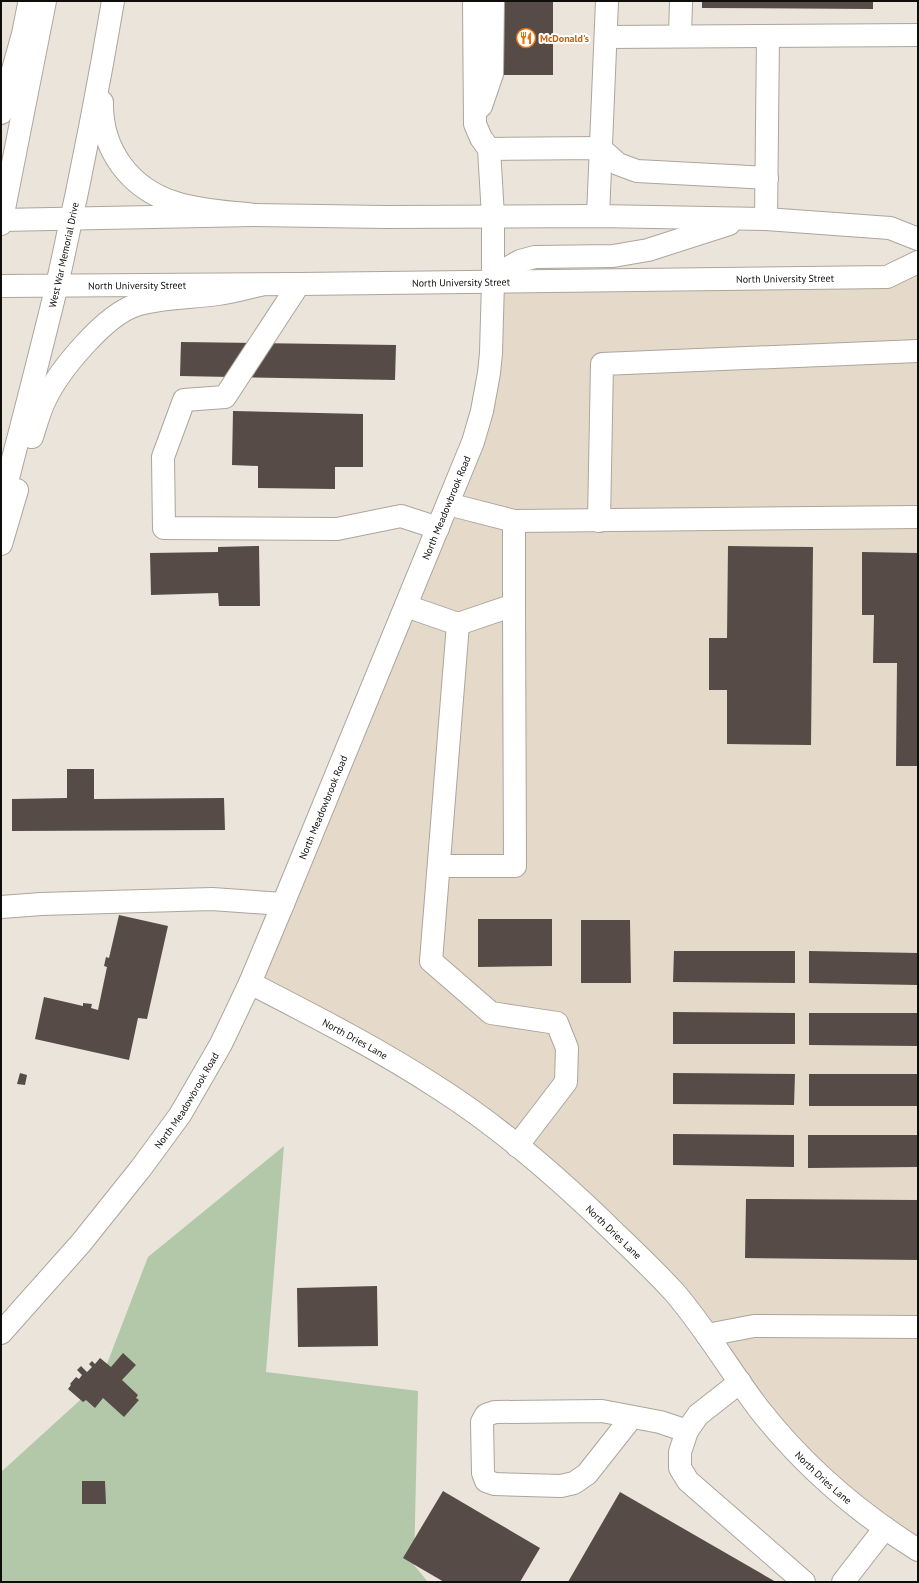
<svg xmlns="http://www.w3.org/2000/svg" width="919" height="1583" viewBox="0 0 919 1583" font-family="'PT Sans',sans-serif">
	<rect width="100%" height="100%" fill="#ebe4da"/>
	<polygon fill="#e5d9c9" points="918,276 918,1548 848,1500 665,1283 517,1146 250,983 479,426 493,282"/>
	<polygon fill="#b3c8a8" points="284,1146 266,1372 418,1391 414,1565 428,1582 1,1582 1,1472 100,1382 148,1257"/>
	<g fill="#564b47">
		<rect x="500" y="1" width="53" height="74"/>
		<polygon points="702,1 873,1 873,9 702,8"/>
		<polygon points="181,342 396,345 395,380 180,376"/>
		<polygon points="233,411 363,414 363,467 335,467 335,489 258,488 258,466 232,465"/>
		<polygon points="259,546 260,606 219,606 218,593 151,595 150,553 218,552 218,547"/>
		<polygon points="728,546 813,547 811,745 727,744 727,690 709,690 709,638 727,638"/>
		<polygon points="862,552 918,553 918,766 896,766 897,663 873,663 874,615 862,615"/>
		<polygon points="67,769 94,769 94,799 224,798 225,830 12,831 12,799 67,798"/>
		<polygon points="119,915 168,926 147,1019 138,1018 129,1060 35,1039 44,997 83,1006 83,1003 92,1004 91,1008 98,1010 107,967 104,966 106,957 109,958"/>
		<polygon points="478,919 552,919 552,966 478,967"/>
		<polygon points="581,920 630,920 631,983 581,983"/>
		<polygon points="674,951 795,951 795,983 673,982"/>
		<polygon points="809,951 918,953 918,985 809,983"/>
		<polygon points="673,1012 795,1013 795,1044 673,1044"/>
		<polygon points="809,1013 918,1013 918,1046 809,1045"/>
		<polygon points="20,1073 27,1075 25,1085 17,1084"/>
		<polygon points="673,1073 795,1074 794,1105 673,1104"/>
		<rect x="809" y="1074" width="109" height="32"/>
		<polygon points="673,1134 794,1135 794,1167 673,1165"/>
		<polygon points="808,1135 918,1135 918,1167 808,1168"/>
		<polygon points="746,1199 918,1200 918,1260 745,1258"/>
		<polygon points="377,1286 378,1346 298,1347 297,1288"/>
		<polygon points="123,1353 136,1365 122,1380 138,1395 136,1398 139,1400 124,1417 103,1398 95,1408 86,1400 83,1402 68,1389 71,1385 70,1384 76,1377 79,1379 82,1375 77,1370 81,1366 87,1372 92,1367 89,1364 92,1361 95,1364 100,1358 111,1367"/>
		<polygon points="82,1481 105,1481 106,1504 82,1504"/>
		<polygon points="443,1491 540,1548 520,1582 444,1582 403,1558"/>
		<polygon points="620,1492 776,1582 568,1582"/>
	</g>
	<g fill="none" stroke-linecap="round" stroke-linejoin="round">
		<defs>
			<g id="minor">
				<polyline points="680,36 681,1"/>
				<polyline points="606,37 918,35"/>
				<polyline points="481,106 492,74 493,1"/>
				<polyline points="489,149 600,148 618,164 637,171 767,178"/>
				<polyline points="598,216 607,1"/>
				<polyline points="766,219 768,36"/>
				<polyline points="299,284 225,397 184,400 163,457 164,528 337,529 401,516 438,528"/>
				<polyline points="448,504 514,521 918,517"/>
				<polyline points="599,521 602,364 918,351"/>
				<polyline points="406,606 458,624 514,605 514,521"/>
				<polyline points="458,624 431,961 491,1013 557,1023 567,1048 566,1082 517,1146"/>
				<polyline points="439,866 515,866 514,605"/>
				<polyline points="1,907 41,904 212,899 283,904"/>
				<path id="s1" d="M 250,983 C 314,1016 379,1049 440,1089 C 504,1130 562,1181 615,1233 C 636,1253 656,1272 675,1293 C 706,1329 730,1371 759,1409 C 803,1465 857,1512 918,1550"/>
				<path id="s2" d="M 1,1333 L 81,1243 L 141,1168 L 180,1115 L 221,1044 L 250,983 L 283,904 L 473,442 L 482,411 L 489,373 L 491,353 L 493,282 L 493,216 L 489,149 L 481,138 L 475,124 L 474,1"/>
				<polyline points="707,1335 754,1326 918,1327"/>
				<polyline points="740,1382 698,1415 687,1431 680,1452 680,1468 688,1481 804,1582"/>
				<polyline points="632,1417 587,1474 574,1483 561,1486 495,1484 486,1481 483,1473 482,1422 486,1415 495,1412 602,1411 660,1422 687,1431"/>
				<polyline points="843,1582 885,1528"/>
			</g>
			<g id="major">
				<polyline points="1,220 254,215 385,217 598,216 766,219 890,228 918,239"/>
				<polyline points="493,282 506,269 520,261 535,257 613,256 648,250 729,224"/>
				<path id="s3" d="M 1,286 L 299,284 L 887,277 L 918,262"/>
			</g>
			<g id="highway">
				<path d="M 102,102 C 101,150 130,189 176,203 C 201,211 229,212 254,215"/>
				<polyline points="1,113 23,34 29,4"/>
				<polyline points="1,224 45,1"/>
				<path d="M 32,437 C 36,425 39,412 45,400 C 59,370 105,315 136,305 C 162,297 191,298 218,294 C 232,292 246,288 260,285"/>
				<path id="s4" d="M 1,505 C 20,432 39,359 57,285 C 78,191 97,96 113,1"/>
				<polyline points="1,544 17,490"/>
			</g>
		</defs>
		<use href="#minor" stroke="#aca59c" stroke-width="24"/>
		<use href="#major" stroke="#aca59c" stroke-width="24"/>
		<use href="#highway" stroke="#aca59c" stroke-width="24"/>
		<use href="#minor" stroke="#fff" stroke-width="22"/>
		<use href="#major" stroke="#fff" stroke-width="22"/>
		<use href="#highway" stroke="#fff" stroke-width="22"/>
	</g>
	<defs>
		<symbol id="restaurant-ring" viewBox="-11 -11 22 22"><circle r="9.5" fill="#fff" stroke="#e8710a" stroke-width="1.5"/><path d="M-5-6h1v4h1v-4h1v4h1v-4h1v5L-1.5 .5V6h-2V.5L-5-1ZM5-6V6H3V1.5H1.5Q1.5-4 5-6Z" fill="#e8710a"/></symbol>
	</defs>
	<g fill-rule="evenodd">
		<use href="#restaurant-ring" x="515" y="27" width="22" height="22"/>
	</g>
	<g text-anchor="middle" stroke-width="4" stroke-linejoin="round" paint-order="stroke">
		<g font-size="10" font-weight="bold" fill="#c56008" stroke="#fff" text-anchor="start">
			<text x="540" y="42">McDonald's</text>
		</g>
		<g font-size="10" fill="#0f0d0a" stroke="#fff">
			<text dy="4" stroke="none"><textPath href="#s4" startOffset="258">West War Memorial Drive</textPath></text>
			<text dy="4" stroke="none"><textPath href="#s3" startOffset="784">North University Street</textPath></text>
			<text dy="4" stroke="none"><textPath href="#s3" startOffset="460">North University Street</textPath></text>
			<text dy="4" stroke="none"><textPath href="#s3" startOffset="136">North University Street</textPath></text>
			<text dy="4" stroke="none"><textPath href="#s2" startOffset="946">North Meadowbrook Road</textPath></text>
			<text dy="4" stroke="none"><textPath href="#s2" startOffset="622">North Meadowbrook Road</textPath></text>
			<text dy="4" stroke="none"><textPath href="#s1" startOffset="119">North Dries Lane</textPath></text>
			<text dy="4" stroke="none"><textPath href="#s2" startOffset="298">North Meadowbrook Road</textPath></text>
			<text dy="4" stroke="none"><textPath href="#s1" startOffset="443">North Dries Lane</textPath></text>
			<text dy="4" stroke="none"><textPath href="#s1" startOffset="767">North Dries Lane</textPath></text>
		</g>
	</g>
	<rect width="919" height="1583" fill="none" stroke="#0f0d0a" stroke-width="4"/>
</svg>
